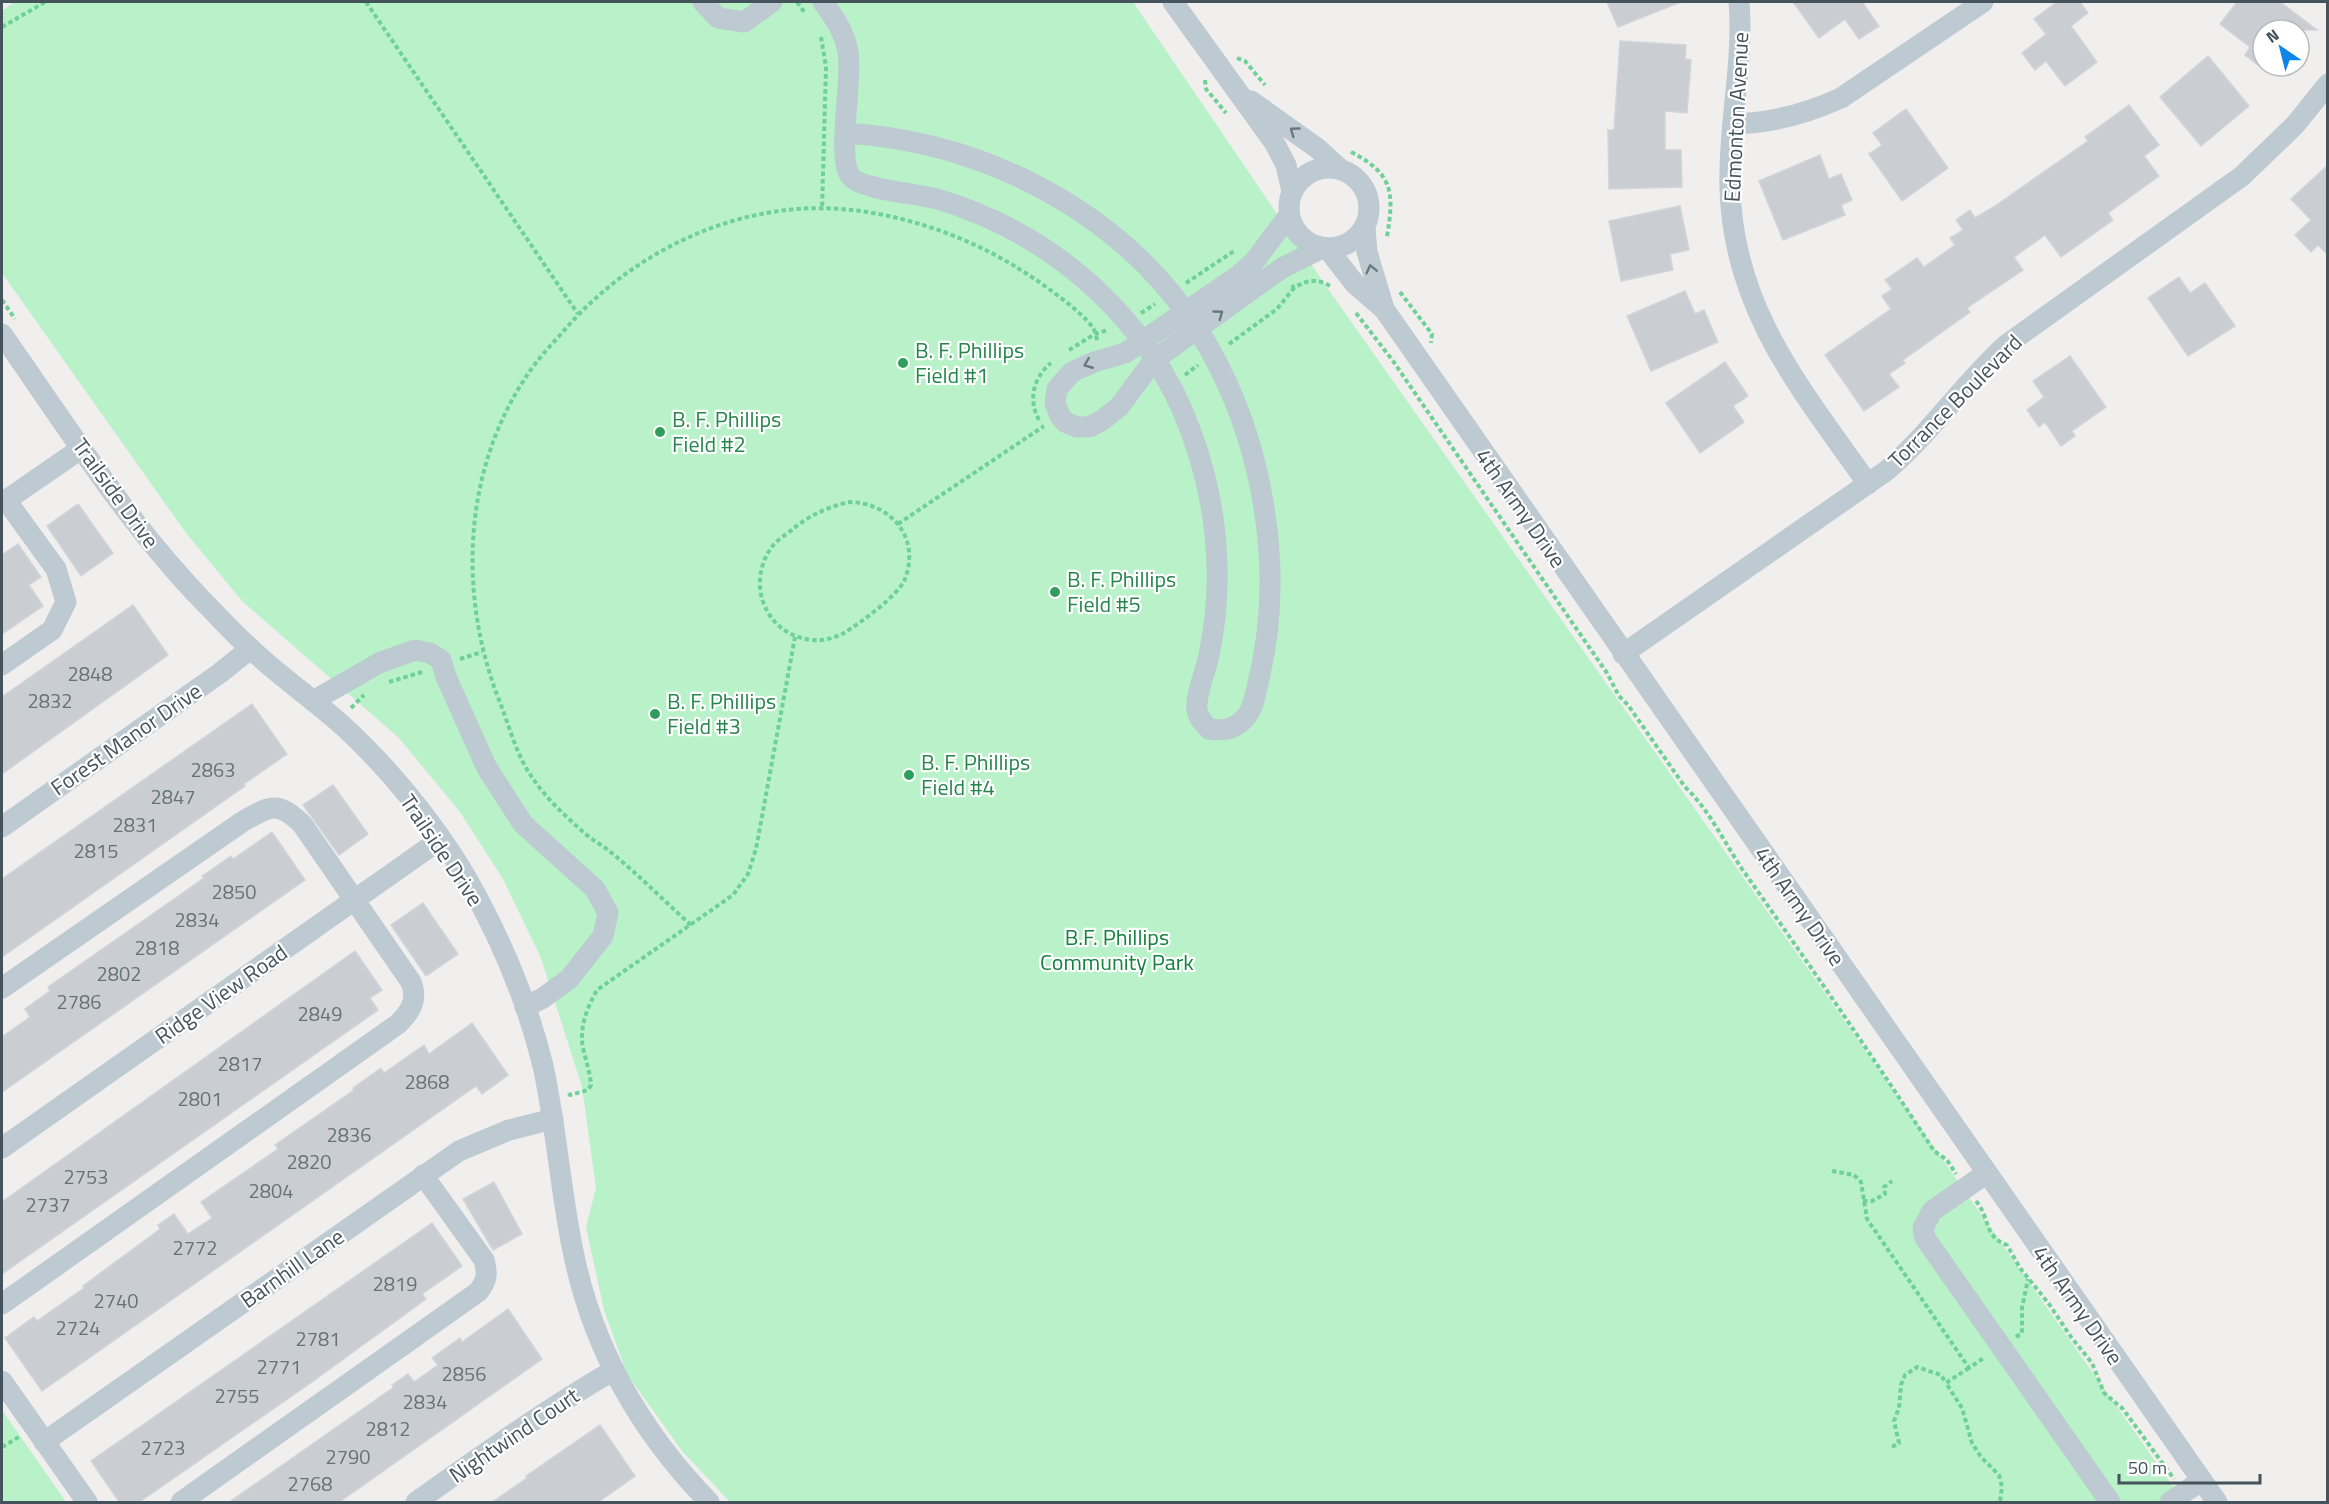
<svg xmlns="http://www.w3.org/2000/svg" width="2329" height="1504" viewBox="0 0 2329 1504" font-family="'Titillium Web',sans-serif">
	<rect width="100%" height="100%" fill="#f1eeee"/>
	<g fill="#b9f1c9">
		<polygon points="14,2 1133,2 1328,289 2184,1502 730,1502 682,1451 627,1374 604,1310 586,1227 596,1188 582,1087 541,958 503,879 460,812 399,738 242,601 186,533 2,273 2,11"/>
		<polygon points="2,1410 66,1502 2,1502"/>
	</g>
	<g fill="#caced3" stroke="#d1d5da" stroke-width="1.5">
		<polygon points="1607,2 1681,2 1618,27"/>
		<polygon points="1793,2 1862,2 1879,26 1859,39 1845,19 1819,38"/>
		<polygon points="2057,2 2080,2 2088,13 2071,26 2097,62 2065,86 2046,61 2035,70 2022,53 2046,34 2034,19"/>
		<polygon points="2237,2 2280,2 2317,30 2263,30 2263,69 2245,55 2250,47 2220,24"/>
		<polygon points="1620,41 1686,45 1685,59 1691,60 1687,113 1665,111 1665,150 1681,150 1682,187 1609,189 1608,130 1614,130"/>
		<polygon points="2208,56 2249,106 2201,146 2160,97"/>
		<polygon points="2129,105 2159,145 2144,156 2159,176 2108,213 2113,220 2061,257 2045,235 2014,257 2023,270 1967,308 1970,312 1903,360 1905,363 1889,374 1899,387 1864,411 1825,355 1891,309 1882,296 1892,289 1885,280 1917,258 1924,267 1955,245 1950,238 1963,230 1956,220 1970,210 1975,218 1995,206 2088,141 2085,137"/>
		<polygon points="1906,109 1948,168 1902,201 1869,154 1882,145 1873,133"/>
		<polygon points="1820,155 1829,179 1841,174 1852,200 1841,205 1845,215 1783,240 1759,181"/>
		<polygon points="2328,165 2328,255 2318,245 2311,252 2295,235 2311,220 2291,199"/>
		<polygon points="1680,206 1689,250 1670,254 1673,270 1621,281 1609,221"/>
		<polygon points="2179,277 2190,293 2205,283 2235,326 2188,356 2148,298"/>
		<polygon points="1685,291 1695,314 1704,310 1718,342 1651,371 1627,316"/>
		<polygon points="2070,356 2106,407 2072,431 2075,436 2061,446 2045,422 2039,427 2027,410 2044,397 2033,381"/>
		<polygon points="1725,362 1748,396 1733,406 1744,422 1700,453 1666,403"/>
		<polygon points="78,504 113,553 81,576 47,526"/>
		<polygon points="18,544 41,577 29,585 43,606 2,634 2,555"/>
		<polygon points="133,605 168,655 2,774 2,697"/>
		<polygon points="252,704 287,754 244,784 245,786 2,957 2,879"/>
		<polygon points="333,785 368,834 339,855 303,805"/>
		<polygon points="272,832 305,880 2,1092 2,1037 30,1017 25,1009 50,991 48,987 204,878 202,876 231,856 233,859"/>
		<polygon points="423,903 458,954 426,976 391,925"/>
		<polygon points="355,951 382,990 370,998 378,1010 2,1274 2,1202"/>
		<polygon points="472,1023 508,1075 482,1094 476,1086 42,1391 5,1338 34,1317 37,1321 84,1288 83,1286 160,1229 158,1225 174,1214 188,1234 212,1218 201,1202 278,1149 275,1145 354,1090 353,1088 381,1068 384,1073 424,1045 429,1054"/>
		<polygon points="494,1182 522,1234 493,1250 463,1199"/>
		<polygon points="432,1223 462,1266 422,1294 426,1299 312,1382 138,1503 120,1503 91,1461"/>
		<polygon points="508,1309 542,1359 338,1503 228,1503 394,1387 392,1385 408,1374 414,1382 438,1365 432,1358 460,1338 462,1342"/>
		<polygon points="600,1425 635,1476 597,1503 491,1503 527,1478 526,1476"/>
	</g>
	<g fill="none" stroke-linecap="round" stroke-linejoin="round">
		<g stroke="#6fd197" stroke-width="4" stroke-dasharray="4.5 3" stroke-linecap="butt">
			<polyline points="366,2 578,314"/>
			<polyline points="797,2 805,13"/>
			<polyline points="2,27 45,2"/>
			<polyline points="821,37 826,67 822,210"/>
			<polyline points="1237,58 1245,61 1265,85"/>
			<polyline points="1205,80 1206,89 1226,113"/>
			<path d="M 1351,152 C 1394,174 1394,193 1387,237"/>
			<polyline points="1186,283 1234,251"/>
			<path d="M 1292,285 L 1294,288 C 1306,280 1317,278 1330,286"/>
			<polyline points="1400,292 1432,334 1431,343"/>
			<polyline points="2,300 15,319"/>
			<polyline points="1141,313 1155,304"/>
			<path d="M 1356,313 L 1393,361 L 1578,631 L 1607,673 L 1619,696 L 1628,705 L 1685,787 C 1711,811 1726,847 1747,876 C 1811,967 1874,1058 1934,1151 L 1947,1160 L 1956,1174"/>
			<polyline points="1229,344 1277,309 1294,288"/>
			<polyline points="1069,350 1095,334 1108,330"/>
			<polyline points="1185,375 1198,365"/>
			<path d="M 1039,420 C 1028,400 1033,378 1051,363"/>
			<path d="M 848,502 C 890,502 921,537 905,579 C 899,595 859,624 844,633 C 834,638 824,641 813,640 C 767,636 745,586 771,548 C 775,542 782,537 788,533 C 808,516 823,509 848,502 Z"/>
			<polyline points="898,524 1044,426"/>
			<polyline points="460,659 482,652"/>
			<polyline points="389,682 422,672"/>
			<polyline points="351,708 364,695"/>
			<path d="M 691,925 C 663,900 637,873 608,850 C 599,843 589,838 581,830 C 564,815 544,796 532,777 C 517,756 510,729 501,705 C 457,597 462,468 530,371 C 541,355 555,341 568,326 C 626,261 709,216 797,209 C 870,203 955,229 1016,267 C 1036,279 1081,310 1093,328 C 1095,330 1097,339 1097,341"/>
			<path d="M 569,1093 L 570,1095 L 588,1090 L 591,1085 C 590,1072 586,1061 583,1048 C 579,1027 587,1008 597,990 L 733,895 L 748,874 L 756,849 L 795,637"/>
			<polyline points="1832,1171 1854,1175 1861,1182 1867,1219 1969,1368 1985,1357"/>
			<polyline points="1863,1201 1872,1201 1885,1194 1884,1187 1892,1181"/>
			<path d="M 1976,1201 C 1991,1219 1983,1236 2007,1245 L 2020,1268 L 2049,1304 L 2071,1337 L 2092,1363 L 2104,1393 L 2123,1409 L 2174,1479"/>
			<polyline points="2016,1337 2022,1333 2022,1308 2028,1279"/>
			<polyline points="1969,1368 1946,1383 1962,1408 1972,1443 1981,1457 1999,1475 2002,1487 2000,1502"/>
			<polyline points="2,1447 19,1437"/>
			<polyline points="1892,1447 1899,1443 1894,1421 1899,1408 1901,1385 1905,1375 1917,1367 1941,1375 1946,1383"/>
		</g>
		<g stroke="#bdcad1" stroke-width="21">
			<polyline points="703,2 718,18 744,22 772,2"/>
			<path d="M 823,2 C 834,17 845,33 848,52 C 853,80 836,159 851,177 C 863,190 916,193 937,199 C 1052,233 1150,318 1191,432 C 1207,475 1216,520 1217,566 C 1218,596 1215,626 1209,655 C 1206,670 1195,696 1197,710 C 1198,718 1204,724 1209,729 C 1222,731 1233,730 1243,720 C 1253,711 1255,696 1258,683 C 1275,614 1273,541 1257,472 C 1246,423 1225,372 1198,330 C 1121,211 985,142 846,133"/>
			<polyline points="1173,2 1274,142 1286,165 1292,192"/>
			<path d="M 1739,2 C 1744,64 1728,126 1730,188 C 1733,310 1802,390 1868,484"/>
			<polyline points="1251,101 1317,148 1339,168"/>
			<path d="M 1733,124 C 1772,123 1806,114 1841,98 L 1983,2"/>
			<circle cx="1329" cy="208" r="40"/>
			<polyline points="1289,215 1254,262 1238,276 1125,353 1094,362 1072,372 1057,389 1055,403 1060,416 1065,422 1077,427 1089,427 1101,421 1119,407 1154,360 1282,268 1322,248"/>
			<polyline points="1365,227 1367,252 1384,309"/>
			<polyline points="1327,248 1355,284 1384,309 2217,1502"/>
			<path d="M 2,334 C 66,425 127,523 205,603 C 220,618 234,634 250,648 C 279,676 312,698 342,725 C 388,767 434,823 466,877 C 499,935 527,1000 543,1066 C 556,1125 560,1186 572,1246 C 591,1346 639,1430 709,1502"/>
			<polyline points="2,503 82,448"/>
			<path d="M 1623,654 L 1886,471 C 1931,433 1963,384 2006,345 L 2242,176 L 2295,125 L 2328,84"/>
			<polyline points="2,665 52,630 66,602 56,569 6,500"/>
			<polyline points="313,701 379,663 415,650 430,653 441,660 446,677 487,768 523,824 595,889 608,913 603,936 569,979 543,998 525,1007"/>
			<polyline points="2,827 220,673 250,649"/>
			<path d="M 2,988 L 242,822 C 270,806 277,800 302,824 L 411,982 C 418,1000 411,1011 398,1024 L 2,1304"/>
			<polyline points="2,1148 441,839"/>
			<polyline points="1987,1173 1932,1211 1923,1228 1925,1238 2110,1502"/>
			<polyline points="2,1381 87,1502"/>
			<polyline points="44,1442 459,1151 509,1130 553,1119"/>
			<path d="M 181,1502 L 478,1292 C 487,1281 488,1274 484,1260 L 423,1175"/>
			<path d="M 416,1502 C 481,1456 545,1410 614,1370"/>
			<polyline points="2170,1502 2201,1481"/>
		</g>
	</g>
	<defs><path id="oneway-chevron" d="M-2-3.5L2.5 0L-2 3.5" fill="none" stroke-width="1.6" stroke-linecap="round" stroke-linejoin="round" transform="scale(1.5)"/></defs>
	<g stroke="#69777f">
		<use href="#oneway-chevron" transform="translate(1294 131) rotate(-144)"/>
		<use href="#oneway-chevron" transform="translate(1371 269) rotate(-104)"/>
		<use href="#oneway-chevron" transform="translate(1219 314) rotate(-36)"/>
		<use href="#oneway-chevron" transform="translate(1088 364) rotate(158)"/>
	</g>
	<g fill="#2e9e5b" stroke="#fff" stroke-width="2">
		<circle cx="903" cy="363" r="6"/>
		<circle cx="660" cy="432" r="6"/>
		<circle cx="1055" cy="592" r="6"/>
		<circle cx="655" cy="714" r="6"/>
		<circle cx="909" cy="775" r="6"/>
	</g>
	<g text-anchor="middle" stroke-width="4.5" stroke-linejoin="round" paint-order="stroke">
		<g font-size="20" fill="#66727a">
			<text x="90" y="681">2848</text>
			<text x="50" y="708">2832</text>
			<text x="213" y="777">2863</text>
			<text x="173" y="804">2847</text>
			<text x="135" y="832">2831</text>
			<text x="96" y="858">2815</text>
			<text x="234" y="899">2850</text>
			<text x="197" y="927">2834</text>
			<text x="157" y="955">2818</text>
			<text x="119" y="981">2802</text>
			<text x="79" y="1009">2786</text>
			<text x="320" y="1021">2849</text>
			<text x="240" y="1071">2817</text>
			<text x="427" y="1089">2868</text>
			<text x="200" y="1106">2801</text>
			<text x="349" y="1142">2836</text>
			<text x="309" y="1169">2820</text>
			<text x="86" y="1184">2753</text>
			<text x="271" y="1198">2804</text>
			<text x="48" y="1212">2737</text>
			<text x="195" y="1255">2772</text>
			<text x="395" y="1291">2819</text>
			<text x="116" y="1308">2740</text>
			<text x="78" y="1335">2724</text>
			<text x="318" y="1346">2781</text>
			<text x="279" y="1374">2771</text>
			<text x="464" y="1381">2856</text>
			<text x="237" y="1403">2755</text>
			<text x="425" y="1409">2834</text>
			<text x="388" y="1436">2812</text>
			<text x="163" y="1455">2723</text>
			<text x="348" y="1464">2790</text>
			<text x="310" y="1491">2768</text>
		</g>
		<g font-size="22" fill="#45545c" stroke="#fff">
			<text transform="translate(1736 117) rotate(-87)" y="8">Edmonton Avenue</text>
			<text transform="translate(1955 401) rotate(-45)" y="8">Torrance Boulevard</text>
			<text transform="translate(116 493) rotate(54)" y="8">Trailside Drive</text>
			<text transform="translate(1521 508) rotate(55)" y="8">4th Army Drive</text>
			<text transform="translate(126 739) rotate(-35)" y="8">Forest Manor Drive</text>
			<text transform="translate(442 850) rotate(56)" y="8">Trailside Drive</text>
			<text transform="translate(1800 906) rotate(55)" y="8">4th Army Drive</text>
			<text transform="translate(221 994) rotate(-35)" y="8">Ridge View Road</text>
			<text transform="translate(292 1268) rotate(-35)" y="8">Barnhill Lane</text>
			<text transform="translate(2078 1305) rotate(55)" y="8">4th Army Drive</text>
			<text transform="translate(514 1435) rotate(-34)" y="8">Nightwind Court</text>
		</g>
		<g font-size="22" fill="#27864d" stroke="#fff" text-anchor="start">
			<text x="915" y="358">B. F. Phillips<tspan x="915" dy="25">Field #1</tspan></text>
			<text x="672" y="427">B. F. Phillips<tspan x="672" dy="25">Field #2</tspan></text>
			<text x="1067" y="587">B. F. Phillips<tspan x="1067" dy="25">Field #5</tspan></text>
			<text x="667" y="709">B. F. Phillips<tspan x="667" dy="25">Field #3</tspan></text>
			<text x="921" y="770">B. F. Phillips<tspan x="921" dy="25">Field #4</tspan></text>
		</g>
		<g font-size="22" fill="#12823e" stroke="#fff">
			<text x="1117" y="945">B.F. Phillips<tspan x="1117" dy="25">Community Park</tspan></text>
		</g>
	</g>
	<rect width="2329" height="1504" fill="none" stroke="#45545c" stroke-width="6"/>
	<g transform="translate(2281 48) rotate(325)"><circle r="28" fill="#ffffff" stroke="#b5bbbe" stroke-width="1.5"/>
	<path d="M0-4.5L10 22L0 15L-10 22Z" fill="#0f85ea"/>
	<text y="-9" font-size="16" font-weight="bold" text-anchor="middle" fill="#45545c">N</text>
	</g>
	<path d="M2119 1474v9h141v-9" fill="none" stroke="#45545c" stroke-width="3"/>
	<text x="2128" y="1474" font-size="18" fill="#45545c" stroke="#ffffff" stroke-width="4.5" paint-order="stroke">50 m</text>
</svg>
